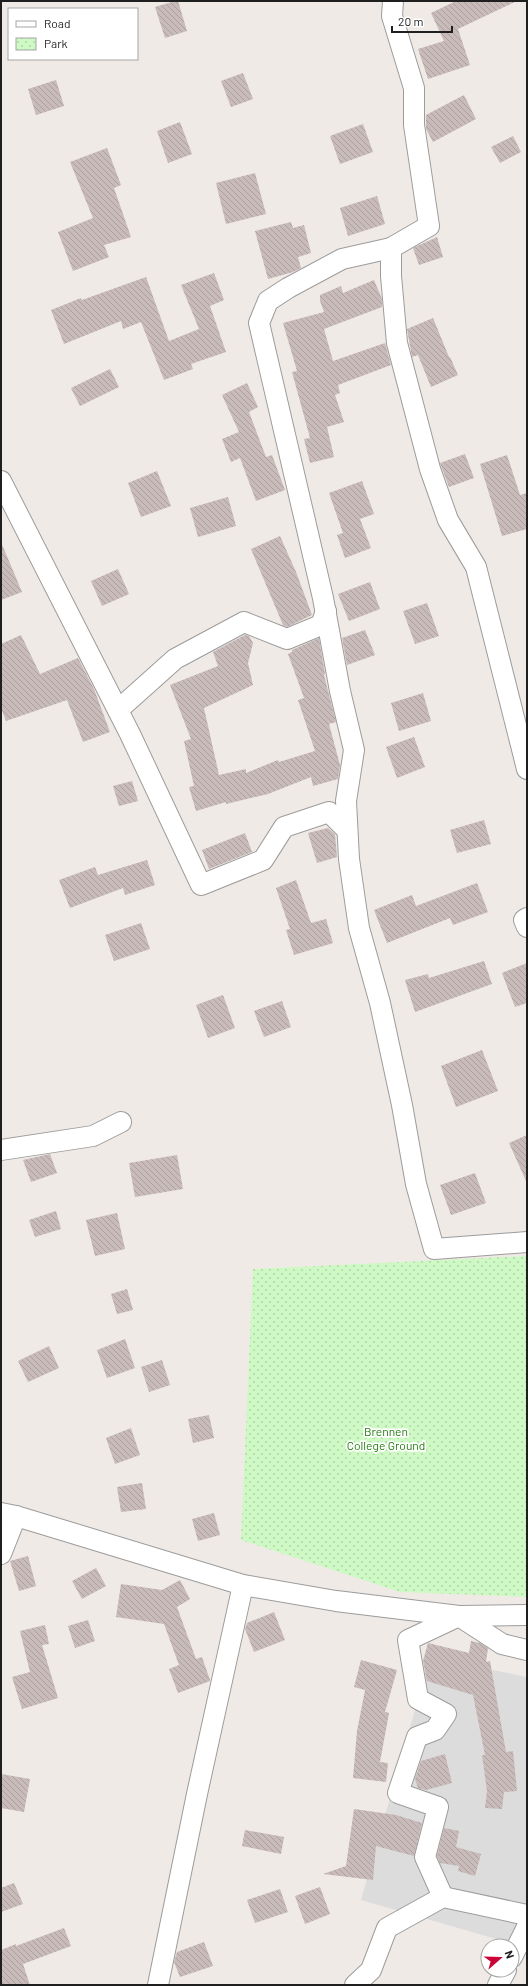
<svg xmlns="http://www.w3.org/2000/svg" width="528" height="1986" viewBox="0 0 528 1986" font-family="Barlow,sans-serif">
	<defs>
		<pattern id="park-dots" width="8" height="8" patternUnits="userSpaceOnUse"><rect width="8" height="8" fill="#cef9c4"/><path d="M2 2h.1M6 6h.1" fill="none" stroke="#b0d5a8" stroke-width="1.8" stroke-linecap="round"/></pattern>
		<pattern id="building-back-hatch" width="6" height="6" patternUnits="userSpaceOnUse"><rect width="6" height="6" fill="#c8bbb9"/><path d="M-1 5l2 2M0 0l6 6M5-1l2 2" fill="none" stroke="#aba09f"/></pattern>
	</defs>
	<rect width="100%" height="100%" fill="#f0eae6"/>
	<polygon fill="#dddcdd" points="430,1657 527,1677 527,1948 361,1900"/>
	<polygon fill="url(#park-dots)" points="527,1256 527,1597 400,1592 241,1540 253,1269"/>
	<g fill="url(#building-back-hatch)">
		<polygon points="175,1 178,1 187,31 165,38 155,7"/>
		<polygon points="456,1 517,1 458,29 470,65 428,79 418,49 444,41 431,13"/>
		<polygon points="243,73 253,99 231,107 221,81"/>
		<polygon points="56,80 64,106 36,115 28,89"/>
		<polygon points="464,95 476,119 433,142 426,129 426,115"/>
		<polygon points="180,122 192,154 168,163 157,131"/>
		<polygon points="363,124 373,152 340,164 330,136"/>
		<polygon points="513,136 521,152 500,163 491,147"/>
		<polygon points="107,148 121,185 114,188 131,237 104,245 109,257 73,271 58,232 93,218 70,162"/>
		<polygon points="255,173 266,214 226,224 216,183"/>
		<polygon points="377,196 385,224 348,236 340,208"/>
		<polygon points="291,222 293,228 304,225 311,253 298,257 301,268 293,272 268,279 255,231"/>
		<polygon points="437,237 443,257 419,265 413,248"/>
		<polygon points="214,273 224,300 210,306 226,352 191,364 193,369 164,380 141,322 123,329 121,321 64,344 51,310 81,298 82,300 146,277 169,341 199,329 181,285"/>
		<polygon points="374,280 382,299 382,307 324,329 333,361 385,343 391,365 338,385 340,393 335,395 344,422 327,427 334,457 310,463 304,439 310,438 292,372 297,371 283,323 324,312 320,301 320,295 341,286 343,293"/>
		<polygon points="433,318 449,357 450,357 458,375 431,387 418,355 412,357 407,329"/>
		<polygon points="110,369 119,387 80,406 71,388"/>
		<polygon points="247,383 258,407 249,412 266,457 272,455 285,490 256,501 240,458 231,462 222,439 239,432 222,395"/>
		<polygon points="465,454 474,478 449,487 440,463"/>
		<polygon points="507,455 520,495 527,493 527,529 502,536 480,464"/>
		<polygon points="157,471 171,506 141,517 128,483"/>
		<polygon points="362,481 374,514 360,519 371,548 345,558 337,535 343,533 329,493"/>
		<polygon points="228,497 236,526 198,537 190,508"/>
		<polygon points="280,536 296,572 312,615 287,627 283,625 251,549"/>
		<polygon points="1,542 22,592 1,600"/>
		<polygon points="118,569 129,594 102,606 91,581"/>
		<polygon points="370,582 380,609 349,621 338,594"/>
		<polygon points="427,603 439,636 415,644 403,611"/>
		<polygon points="365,630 375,655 347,665 342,638"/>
		<polygon points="21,635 40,674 78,658 94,689 110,732 83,742 67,700 6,721 1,708 1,644"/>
		<polygon points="245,635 249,636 253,643 248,663 253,685 204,708 219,775 246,769 246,773 278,760 279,762 315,751 298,700 304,698 288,654 292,652 292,650 319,638 325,674 324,675 336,722 329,724 340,765 338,779 313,786 311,777 268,794 226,804 226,802 196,811 189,787 194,786 184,741 191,739 170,685 218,666 213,652"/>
		<polygon points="423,693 431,721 399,731 391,703"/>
		<polygon points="414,737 425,767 397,778 386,747"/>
		<polygon points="132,781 138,801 119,806 113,786"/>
		<polygon points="484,820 491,844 457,853 450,830"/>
		<polygon points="328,828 335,834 337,857 317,863 308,833"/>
		<polygon points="245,833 252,852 209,869 202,850"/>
		<polygon points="147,860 155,885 125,895 123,888 70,908 59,880 95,867 98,875"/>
		<polygon points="296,880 311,923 326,919 333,943 294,955 286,930 290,929 276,888"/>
		<polygon points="477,883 488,912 453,925 450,918 387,943 374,910 412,895 416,906"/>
		<polygon points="141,923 150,949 114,961 105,935"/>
		<polygon points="484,961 492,984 415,1012 405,980 428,974 429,978"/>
		<polygon points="527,963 527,1003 515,1007 502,973"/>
		<polygon points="223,995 235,1028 208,1038 196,1005"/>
		<polygon points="282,1001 291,1027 264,1037 254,1011"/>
		<polygon points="482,1050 498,1091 456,1107 441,1066"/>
		<polygon points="527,1135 527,1183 509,1143"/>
		<polygon points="50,1154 57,1173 31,1182 23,1160"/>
		<polygon points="177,1155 183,1189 135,1197 129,1163"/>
		<polygon points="475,1173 486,1203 451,1215 440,1185"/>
		<polygon points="56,1211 61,1229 35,1237 29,1220"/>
		<polygon points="117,1213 125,1249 95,1256 86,1220"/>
		<polygon points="127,1289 133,1310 117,1314 111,1294"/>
		<polygon points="125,1339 135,1368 107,1378 97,1350"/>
		<polygon points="49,1346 59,1368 28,1382 18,1361"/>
		<polygon points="162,1360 170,1385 149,1392 141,1367"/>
		<polygon points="209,1415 214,1438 193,1443 188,1419"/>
		<polygon points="131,1428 140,1455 115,1464 106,1438"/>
		<polygon points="142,1483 146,1509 121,1512 117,1487"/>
		<polygon points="214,1513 220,1535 198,1541 192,1519"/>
		<polygon points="28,1556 36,1586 19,1591 10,1561"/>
		<polygon points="96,1568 106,1586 82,1599 72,1581"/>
		<polygon points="180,1580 190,1599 177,1607 196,1659 202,1657 210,1680 210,1681 178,1693 169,1669 179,1665 164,1624 116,1617 121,1584 162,1590"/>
		<polygon points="274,1612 285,1640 254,1652 245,1629 247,1623"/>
		<polygon points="88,1620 95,1641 75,1648 68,1626"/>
		<polygon points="45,1625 49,1644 42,1645 58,1698 22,1709 12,1677 30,1672 20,1631"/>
		<polygon points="471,1641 480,1643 488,1648 486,1662 490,1661 506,1752 513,1751 517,1791 504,1792 502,1809 485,1808 487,1791 482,1755 485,1755 473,1695 427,1681 423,1661 428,1643 469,1653"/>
		<polygon points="361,1660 397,1670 385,1712 389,1713 380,1762 388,1763 386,1782 353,1778 357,1731 365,1690 354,1687"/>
		<polygon points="445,1754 452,1783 426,1790 418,1788 415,1779 421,1761"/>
		<polygon points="1,1774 30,1779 24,1812 1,1808"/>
		<polygon points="354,1809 396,1815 422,1823 414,1856 376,1846 373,1880 323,1874 346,1866"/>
		<polygon points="444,1828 459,1831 456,1847 481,1854 475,1876 458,1871 459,1866 440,1863 437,1856"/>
		<polygon points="245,1830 284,1837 281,1854 242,1846"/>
		<polygon points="14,1883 23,1904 1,1912 1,1888"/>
		<polygon points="320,1887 330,1914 305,1924 295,1896"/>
		<polygon points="280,1889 288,1912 255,1923 247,1900"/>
		<polygon points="64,1928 71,1946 23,1964 30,1985 1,1985 1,1950 16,1944 16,1946"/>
		<polygon points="204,1942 213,1966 180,1977 174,1962 177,1952"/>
	</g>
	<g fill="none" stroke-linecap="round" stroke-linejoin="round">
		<defs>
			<g id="street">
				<polyline points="393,1 392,16 414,88 414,125 429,226 391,248 391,276 397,343 430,469 448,520 476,567 527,769"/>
				<polyline points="391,248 342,259 288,288 268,301 259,323 323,598 340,691 354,750 346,801 349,859 359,928 380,1003 402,1105 416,1184 434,1249 527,1242"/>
				<polyline points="1,481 130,734 201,885 263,860 284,827 329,812 347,830"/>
				<polyline points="118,710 175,659 244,622 287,639 321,625 326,611"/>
				<polyline points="527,918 524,920 527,927"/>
				<polyline points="1,1150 93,1136 121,1122"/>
				<polyline points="1,1513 16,1516 243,1585 336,1601 459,1616 527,1615"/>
				<polyline points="1,1554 16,1516"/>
				<polyline points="443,1897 527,1915"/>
				<polyline points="512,1957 527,1927"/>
				<polyline points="158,1985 197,1794 243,1585"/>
				<polyline points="355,1985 371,1970 387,1928 443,1897 425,1857 438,1807 398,1793 417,1737 435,1730 446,1714 418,1699 408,1640 459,1616 502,1644 527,1650"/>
				<polyline points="498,1985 506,1970"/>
			</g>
		</defs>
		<use href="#street" stroke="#9c9c9c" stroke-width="22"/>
		<use href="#street" stroke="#fff" stroke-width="20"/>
	</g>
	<g text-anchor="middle" stroke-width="3.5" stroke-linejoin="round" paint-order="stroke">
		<g font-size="12" fill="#227d0e" stroke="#fff">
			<text x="386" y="1436">Brennen<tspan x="386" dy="14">College Ground</tspan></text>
		</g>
	</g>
	<rect width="528" height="1986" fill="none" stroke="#1f1f1f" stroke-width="4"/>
	<rect x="8" y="8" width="130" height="52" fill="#ffffff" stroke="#a5a5a5"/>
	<rect x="16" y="21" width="20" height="6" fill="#ffffff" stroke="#a5a5a5"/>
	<text x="44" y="28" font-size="12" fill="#1f1f1f">Road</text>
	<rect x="16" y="38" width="20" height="12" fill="url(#park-dots)" stroke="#a5a5a5"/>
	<text x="44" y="48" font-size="12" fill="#1f1f1f">Park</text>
	<g transform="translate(500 1958) rotate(70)"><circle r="19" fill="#ffffff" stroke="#a5a5a5"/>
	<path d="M0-3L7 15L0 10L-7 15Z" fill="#cb0438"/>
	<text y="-6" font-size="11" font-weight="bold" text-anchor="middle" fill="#1f1f1f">N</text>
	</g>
	<path d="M392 26v6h60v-6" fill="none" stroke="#1f1f1f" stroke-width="2"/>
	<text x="398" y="26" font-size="12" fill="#1f1f1f" stroke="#ffffff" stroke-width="3" paint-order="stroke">20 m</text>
</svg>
